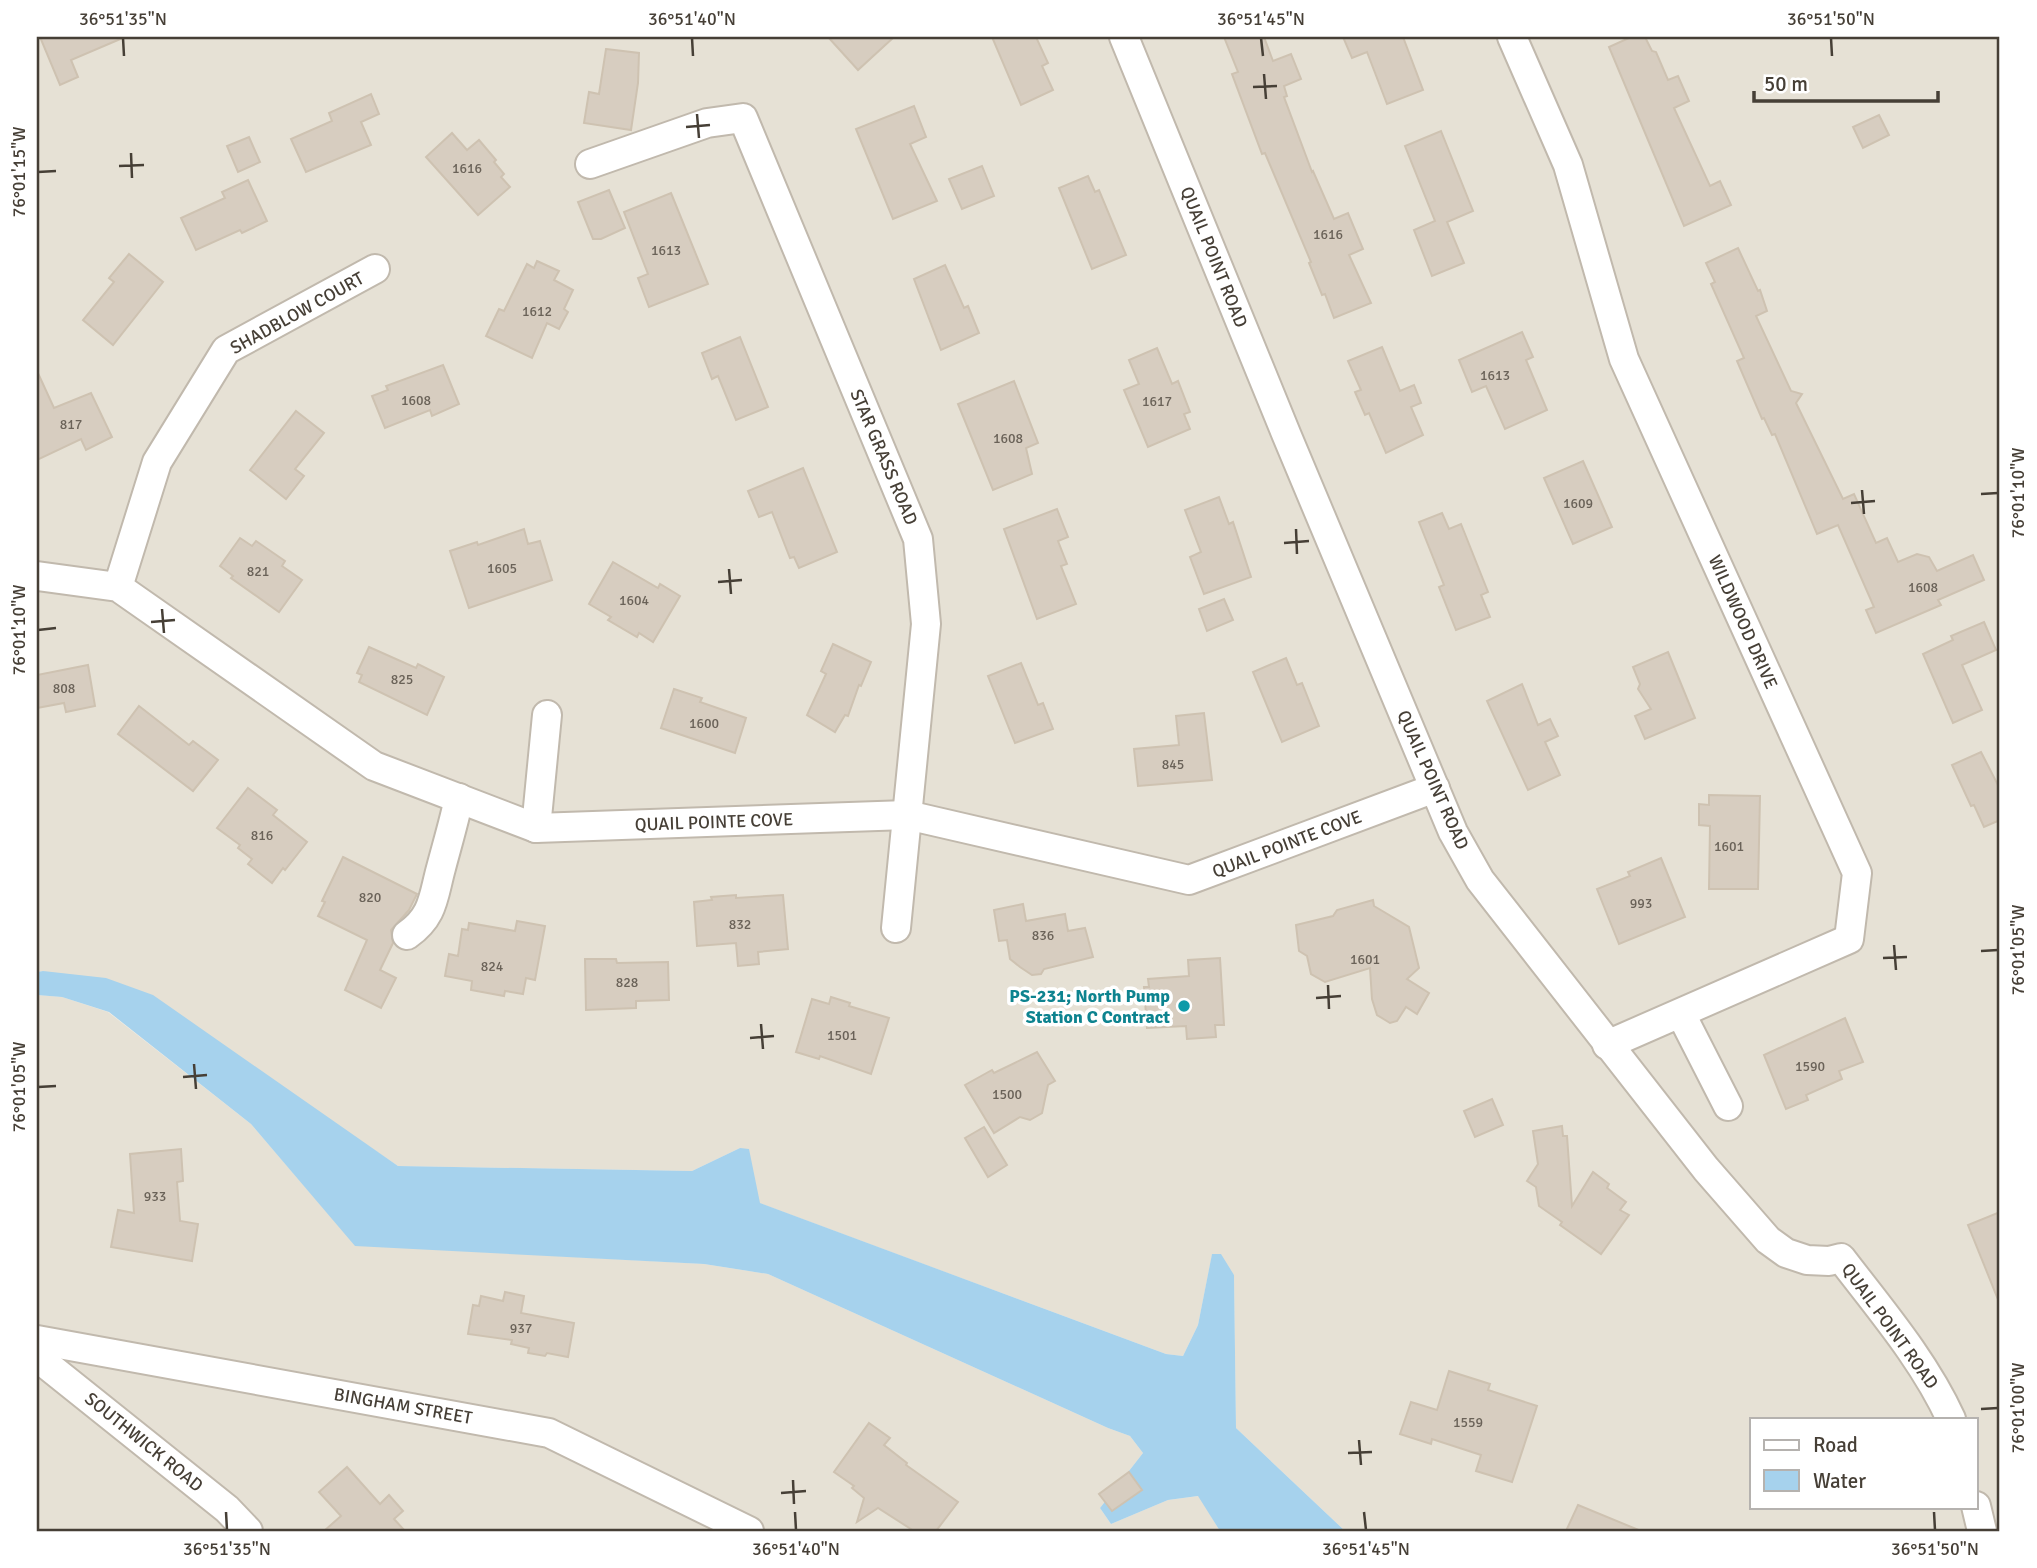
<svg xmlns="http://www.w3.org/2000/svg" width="2037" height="1568" viewBox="0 0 2037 1568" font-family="Signika,sans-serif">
	<rect width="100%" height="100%" fill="#f3efe7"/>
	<g fill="#e6e1d5" fill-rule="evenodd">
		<path d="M 37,37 L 2000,37 L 2000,1531 L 1345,1531 L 1236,1428 L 1234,1275 L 1212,1255 L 1198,1325 L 1183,1356 L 1166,1354 L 759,1203 L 740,1148 L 692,1171 L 398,1166 L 303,1102 L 43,971 L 37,972 ZM 1752,1419 L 1976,1419 L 1976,1507 L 1752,1507 Z"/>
		<polygon points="37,995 62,997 108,1012 251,1124 355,1245 704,1264 768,1274 1108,1428 1130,1436 1143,1453 1100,1508 1111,1524 1168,1500 1199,1496 1220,1531 37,1531"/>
	</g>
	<polygon fill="#a6d2ed" points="43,971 106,978 153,995 398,1166 692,1171 740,1148 749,1149 760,1203 1166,1354 1183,1356 1198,1325 1212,1254 1221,1254 1234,1275 1236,1428 1345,1531 1220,1531 1198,1496 1168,1500 1111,1524 1100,1508 1143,1453 1130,1436 1108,1428 768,1274 704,1264 355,1246 251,1124 109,1012 62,997 37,995 37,972"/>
	<g fill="#d7cdc0" stroke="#cec2b1" stroke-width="2">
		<polygon points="40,37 125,37 71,60 78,77 60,85"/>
		<polygon points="828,37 894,37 858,70"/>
		<polygon points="992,37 1036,37 1048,63 1042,66 1053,90 1021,105"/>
		<polygon points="1224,37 1264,37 1273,61 1291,54 1301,79 1284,86 1287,96 1284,97 1312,172 1313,171 1334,219 1348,213 1363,249 1349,255 1371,303 1334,318 1325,294 1322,295 1309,263 1311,262 1265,153 1262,154 1232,74 1238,72"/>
		<polygon points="1343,37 1403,37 1423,90 1387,104 1367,52 1352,58"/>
		<polygon points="1631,37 1645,37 1652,51 1656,52 1668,80 1678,76 1689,101 1674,108 1710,186 1720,181 1731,205 1684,226 1609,47"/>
		<polygon points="606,49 639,53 638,83 631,130 584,123 589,92 599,94"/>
		<polygon points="371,94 379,114 361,122 371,145 306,172 291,139 332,121 329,113"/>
		<polygon points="914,106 926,137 910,144 937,201 893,219 856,129"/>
		<polygon points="1879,115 1889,135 1863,148 1853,127"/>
		<polygon points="1441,131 1473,211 1447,222 1464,263 1432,276 1414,230 1435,221 1405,146"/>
		<polygon points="452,133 467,150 479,140 496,160 494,162 504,174 501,177 510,187 478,215 426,157"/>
		<polygon points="249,137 260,162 238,172 227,146"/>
		<polygon points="982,166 994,196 962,209 949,179"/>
		<polygon points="1088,176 1095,192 1099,190 1126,255 1092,269 1059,188"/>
		<polygon points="248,180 267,221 242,233 240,230 196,250 181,218 225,198 222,192"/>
		<polygon points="609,190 625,228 601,239 593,239 578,202"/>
		<polygon points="671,193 708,284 649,307 638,278 648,274 624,212"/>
		<polygon points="1738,248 1758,291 1760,290 1767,311 1756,316 1791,391 1802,394 1796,403 1843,499 1854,494 1876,543 1887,538 1898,562 1917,554 1929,557 1937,571 1973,555 1984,580 1938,600 1941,605 1876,633 1866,610 1874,607 1838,525 1817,534 1775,434 1772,435 1764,418 1762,419 1737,361 1744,358 1711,284 1715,282 1706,263"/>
		<polygon points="129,254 163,282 113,345 83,320 114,282 109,278"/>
		<polygon points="537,261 559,271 554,280 573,290 564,309 568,312 559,329 547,323 532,358 486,336 499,309 504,311 527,264 534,268"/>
		<polygon points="945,265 964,308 968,306 979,333 941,350 914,279"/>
		<polygon points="1522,332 1533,357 1526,360 1547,410 1505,429 1486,386 1472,392 1459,360"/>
		<polygon points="740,337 768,407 736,420 718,376 712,379 702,353"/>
		<polygon points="1382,347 1400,391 1414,385 1421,403 1411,407 1423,435 1386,453 1369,413 1365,415 1355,392 1361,390 1348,361"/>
		<polygon points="1157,348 1172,384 1178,381 1190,412 1184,414 1190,429 1148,447 1124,390 1139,384 1129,360"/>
		<polygon points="443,365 459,404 432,416 430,410 385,428 372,396 388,390 386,386"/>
		<polygon points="37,371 54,408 91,393 112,437 86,450 81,439 37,460"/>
		<polygon points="1014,381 1038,443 1026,448 1032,474 993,490 958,404"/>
		<polygon points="296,411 324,433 295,469 304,476 286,499 250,470"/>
		<polygon points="1583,461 1612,527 1573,544 1544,478"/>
		<polygon points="803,468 837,552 799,568 794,557 790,558 772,512 759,517 748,491"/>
		<polygon points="1219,497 1229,524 1233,522 1251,577 1204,594 1190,557 1201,552 1185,510"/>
		<polygon points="1057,509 1068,537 1058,541 1067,564 1061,566 1076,604 1037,619 1004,529"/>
		<polygon points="1442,513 1449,529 1461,524 1488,592 1481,595 1490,617 1456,630 1439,587 1444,585 1419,522"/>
		<polygon points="524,529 528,544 540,541 552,580 469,608 450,551 477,542 478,545"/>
		<polygon points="240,538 252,546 256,541 285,561 282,566 302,580 279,612 231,578 233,576 220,566"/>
		<polygon points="613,562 658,588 660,584 680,596 653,642 639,633 637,637 608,620 611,617 589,604"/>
		<polygon points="1224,599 1233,620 1207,631 1199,609"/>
		<polygon points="1984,622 1996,650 1962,665 1982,710 1953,723 1923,654 1953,640 1951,636"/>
		<polygon points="833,644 871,662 861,686 859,685 848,716 845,715 835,732 807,715 826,674 821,671"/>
		<polygon points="369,647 416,668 418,664 444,677 427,715 359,682 362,675 357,673"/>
		<polygon points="1668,652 1695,718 1645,739 1635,716 1651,709 1638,689 1640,684 1633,667"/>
		<polygon points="1286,658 1297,685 1302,683 1319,726 1282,742 1253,672"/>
		<polygon points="1021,663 1038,705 1043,703 1053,729 1015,743 988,676"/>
		<polygon points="88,665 95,706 66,712 64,703 37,708 37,675"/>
		<polygon points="1522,684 1538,725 1550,719 1558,736 1545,742 1560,775 1528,790 1487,701"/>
		<polygon points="674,689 702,698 700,702 746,718 735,753 661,728"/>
		<polygon points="139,706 189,745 193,741 218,760 193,791 118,734"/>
		<polygon points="1204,713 1212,780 1138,786 1134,749 1179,745 1176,716"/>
		<polygon points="1981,752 2000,789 2000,820 1984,827 1974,805 1971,806 1952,765"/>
		<polygon points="248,788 277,810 273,815 307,842 285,870 283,868 272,883 248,864 252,859 238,848 240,845 217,828"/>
		<polygon points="1709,795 1760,796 1758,889 1709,889 1710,826 1699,825 1699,804 1709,805"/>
		<polygon points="343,857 417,894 409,910 391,930 393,943 380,970 396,978 381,1008 345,990 367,940 318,916 325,902 322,901"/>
		<polygon points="1661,858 1685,917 1619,944 1597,889 1630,876 1628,872"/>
		<polygon points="736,895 736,898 783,895 788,949 758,952 759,964 738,966 736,943 697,946 694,902 712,900 711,897"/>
		<polygon points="1373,900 1374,906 1409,927 1419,968 1407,979 1429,993 1417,1014 1406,1007 1397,1021 1390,1023 1377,1015 1372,999 1370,968 1325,982 1311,974 1307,956 1299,951 1296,925 1333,916 1337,910"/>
		<polygon points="1023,904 1026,921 1065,914 1068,931 1085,928 1093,957 1044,969 1041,974 1032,975 1020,967 1010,959 1007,940 999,941 994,910"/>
		<polygon points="517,921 545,926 535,980 526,978 523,994 505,991 504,996 471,990 472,981 445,976 449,954 458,956 462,929 468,930 469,923 515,931"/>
		<polygon points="1220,958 1224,1025 1215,1025 1216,1037 1187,1039 1186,1026 1147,1028 1144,987 1149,987 1148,979 1189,976 1188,960"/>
		<polygon points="585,959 616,959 617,963 668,962 669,1000 636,1001 636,1008 586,1010"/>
		<polygon points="831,997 850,1003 849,1006 889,1018 871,1074 820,1056 819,1059 796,1052 812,999 829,1004"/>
		<polygon points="1845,1018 1863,1062 1839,1071 1842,1079 1806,1095 1808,1100 1786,1109 1764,1055"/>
		<polygon points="1037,1052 1055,1081 1048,1085 1042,1113 1030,1120 1020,1117 994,1133 965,1085 992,1070 994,1073"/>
		<polygon points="1492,1099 1503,1125 1475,1137 1464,1111"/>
		<polygon points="1562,1126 1563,1136 1567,1136 1572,1206 1593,1172 1609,1184 1607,1188 1626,1202 1620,1210 1629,1215 1601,1254 1560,1225 1562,1222 1539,1206 1536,1187 1527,1181 1538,1164 1533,1131"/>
		<polygon points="984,1127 1007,1165 988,1177 965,1138"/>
		<polygon points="181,1149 183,1181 177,1182 180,1221 198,1224 192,1261 111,1247 118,1210 134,1213 130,1154"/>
		<polygon points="2000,1212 2000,1302 1999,1302 1968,1225"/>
		<polygon points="505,1292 524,1296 521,1313 574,1323 568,1357 547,1353 545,1356 528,1353 529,1348 511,1344 512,1340 468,1334 473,1305 479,1306 481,1296 503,1301"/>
		<polygon points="1449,1371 1490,1384 1488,1390 1537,1406 1512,1482 1476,1471 1481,1455 1432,1439 1431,1444 1400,1434 1411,1402 1437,1410"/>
		<polygon points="869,1423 890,1438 884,1445 907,1463 906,1465 958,1502 936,1531 914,1531 878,1508 857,1522 864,1498 852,1488 854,1486 834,1472"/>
		<polygon points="347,1467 380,1504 389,1495 403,1511 394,1519 405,1531 324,1531 341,1516 319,1492"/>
		<polygon points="1129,1472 1142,1490 1112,1511 1099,1494"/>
		<polygon points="1578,1505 1641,1531 1566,1531"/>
	</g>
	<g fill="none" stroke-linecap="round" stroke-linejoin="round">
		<defs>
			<g id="minor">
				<path d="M 1124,37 L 1287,436 L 1453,832 L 1480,880 L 1706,1169 L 1768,1240 L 1786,1253 L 1807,1260 L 1829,1261 L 1841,1258 C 1880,1309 1924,1360 1951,1419"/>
				<polyline points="1512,37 1568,165 1624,359 1857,873 1849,939 1607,1045"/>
				<polyline points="590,164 707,123 743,118 918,539 926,624 896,928"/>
				<polyline points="37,576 118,587 374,766 536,828 907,815 1189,880 1435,788"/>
				<polyline points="118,587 157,462 226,350 375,269"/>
				<polyline points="536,828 547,715"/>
				<path d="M 407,935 C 434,916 433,897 441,868 C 447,845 454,822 459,798"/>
				<polyline points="1681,1014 1728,1106"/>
				<polyline points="37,1340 549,1433 749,1531"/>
				<polyline points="37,1357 227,1509 248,1531"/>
				<polyline points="1976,1506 1982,1531"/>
			</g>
		</defs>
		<use href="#minor" stroke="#c1b9ad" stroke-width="32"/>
		<use href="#minor" stroke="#fff" stroke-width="28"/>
	</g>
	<path fill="none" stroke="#463f36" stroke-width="2.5" d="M 123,38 L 124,56M 692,38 L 693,56M 1261,38 L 1263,56M 1831,38 L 1832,56M 1264,74 L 1266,99M 1253,87 L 1277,86M 697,114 L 699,138M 686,127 L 710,125M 131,153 L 132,178M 119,166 L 144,165M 38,172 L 56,171M 1862,490 L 1864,514M 1981,494 L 1998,493M 1851,503 L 1875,501M 1296,529 L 1297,554M 1284,543 L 1309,541M 729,569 L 731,594M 718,582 L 742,580M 162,609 L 164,633M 151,622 L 175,620M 38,630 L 56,628M 1894,945 L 1896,970M 1981,951 L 1998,950M 1883,958 L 1907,957M 1328,985 L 1329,1009M 1316,998 L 1341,996M 761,1024 L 763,1049M 750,1038 L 774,1036M 194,1064 L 196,1089M 183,1077 L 207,1075M 38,1087 L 56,1086M 1981,1409 L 1998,1408M 1359,1440 L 1361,1465M 1348,1453 L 1372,1452M 793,1480 L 794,1504M 781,1493 L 806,1491M 226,1512 L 227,1530M 795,1512 L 796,1530M 1364,1512 L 1366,1530M 1934,1512 L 1935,1530"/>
	<circle fill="#0f9aa8" stroke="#fff" stroke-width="2.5" cx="1184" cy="1006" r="7"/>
	<g text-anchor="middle" stroke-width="7" stroke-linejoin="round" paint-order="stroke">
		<g font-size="14" fill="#6a6258">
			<text x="467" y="173">1616</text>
			<text x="1328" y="239">1616</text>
			<text x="666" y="255">1613</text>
			<text x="537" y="316">1612</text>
			<text x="1495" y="380">1613</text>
			<text x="416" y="405">1608</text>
			<text x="1157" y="406">1617</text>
			<text x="71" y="429">817</text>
			<text x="1008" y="443">1608</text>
			<text x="1578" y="508">1609</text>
			<text x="502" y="573">1605</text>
			<text x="258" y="576">821</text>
			<text x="1923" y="592">1608</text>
			<text x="634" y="605">1604</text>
			<text x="402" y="684">825</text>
			<text x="64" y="693">808</text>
			<text x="704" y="728">1600</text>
			<text x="1173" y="769">845</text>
			<text x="262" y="840">816</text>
			<text x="1729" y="851">1601</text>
			<text x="370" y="902">820</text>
			<text x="1641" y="908">993</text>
			<text x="740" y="929">832</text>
			<text x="1043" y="940">836</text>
			<text x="1365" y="964">1601</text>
			<text x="492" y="971">824</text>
			<text x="627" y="987">828</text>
			<text x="842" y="1040">1501</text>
			<text x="1810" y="1071">1590</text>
			<text x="1007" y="1099">1500</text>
			<text x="155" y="1201">933</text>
			<text x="521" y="1333">937</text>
			<text x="1468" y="1427">1559</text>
		</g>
		<g font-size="18" fill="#463f36" stroke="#fff">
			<text transform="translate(1214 257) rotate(68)" y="6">QUAIL POINT ROAD</text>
			<text transform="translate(297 313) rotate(-29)" y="6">SHADBLOW COURT</text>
			<text transform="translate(884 457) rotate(67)" y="6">STAR GRASS ROAD</text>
			<text transform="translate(1743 622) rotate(66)" y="6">WILDWOOD DRIVE</text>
			<text transform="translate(1433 780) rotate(66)" y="6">QUAIL POINT ROAD</text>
			<text transform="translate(714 822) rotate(-2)" y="6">QUAIL POINTE COVE</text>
			<text transform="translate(1287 844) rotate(-21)" y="6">QUAIL POINTE COVE</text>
			<text transform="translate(1890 1326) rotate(54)" y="6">QUAIL POINT ROAD</text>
			<text transform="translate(403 1406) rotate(10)" y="6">BINGHAM STREET</text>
			<text transform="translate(144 1442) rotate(39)" y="6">SOUTHWICK ROAD</text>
		</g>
		<g font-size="18" font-weight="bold" fill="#0d838f" stroke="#fff" text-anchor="end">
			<text x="1170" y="1002">PS-231; North Pump<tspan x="1170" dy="21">Station C Contract</tspan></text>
		</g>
	</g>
	<rect width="2037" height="1568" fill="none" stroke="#ffffff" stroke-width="77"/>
	<rect x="1750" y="1418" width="228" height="91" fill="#ffffff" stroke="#b5b2af" stroke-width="2"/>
	<rect x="1764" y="1440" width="35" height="10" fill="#ffffff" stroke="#b5b2af" stroke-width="2"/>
	<text x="1813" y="1452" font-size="21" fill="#463f36">Road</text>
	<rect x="1764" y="1470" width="35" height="21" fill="#a6d2ed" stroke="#b5b2af" stroke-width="2"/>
	<text x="1813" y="1488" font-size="21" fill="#463f36">Water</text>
	<path d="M1754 91v10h184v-10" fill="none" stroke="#463f36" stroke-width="3.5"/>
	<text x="1764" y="91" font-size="21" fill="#463f36" stroke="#ffffff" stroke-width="5" paint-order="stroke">50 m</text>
	<rect x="38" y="38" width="1960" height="1492" fill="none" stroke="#463f36" stroke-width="2.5"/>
	<g font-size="18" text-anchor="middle" fill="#463f36">
		<text x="123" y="25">36°51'35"N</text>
		<text x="692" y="25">36°51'40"N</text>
		<text x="1261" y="25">36°51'45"N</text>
		<text x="1831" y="25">36°51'50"N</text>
		<text transform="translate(19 172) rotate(-90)" y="6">76°01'15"W</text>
		<text transform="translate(2018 493) rotate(-90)" y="6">76°01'10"W</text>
		<text transform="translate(19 630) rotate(-90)" y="6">76°01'10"W</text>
		<text transform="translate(2018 950) rotate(-90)" y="6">76°01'05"W</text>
		<text transform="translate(19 1087) rotate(-90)" y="6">76°01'05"W</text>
		<text transform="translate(2018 1408) rotate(-90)" y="6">76°01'00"W</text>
		<text x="227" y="1555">36°51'35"N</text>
		<text x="796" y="1555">36°51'40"N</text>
		<text x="1366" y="1555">36°51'45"N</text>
		<text x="1935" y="1555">36°51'50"N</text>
	</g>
</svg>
